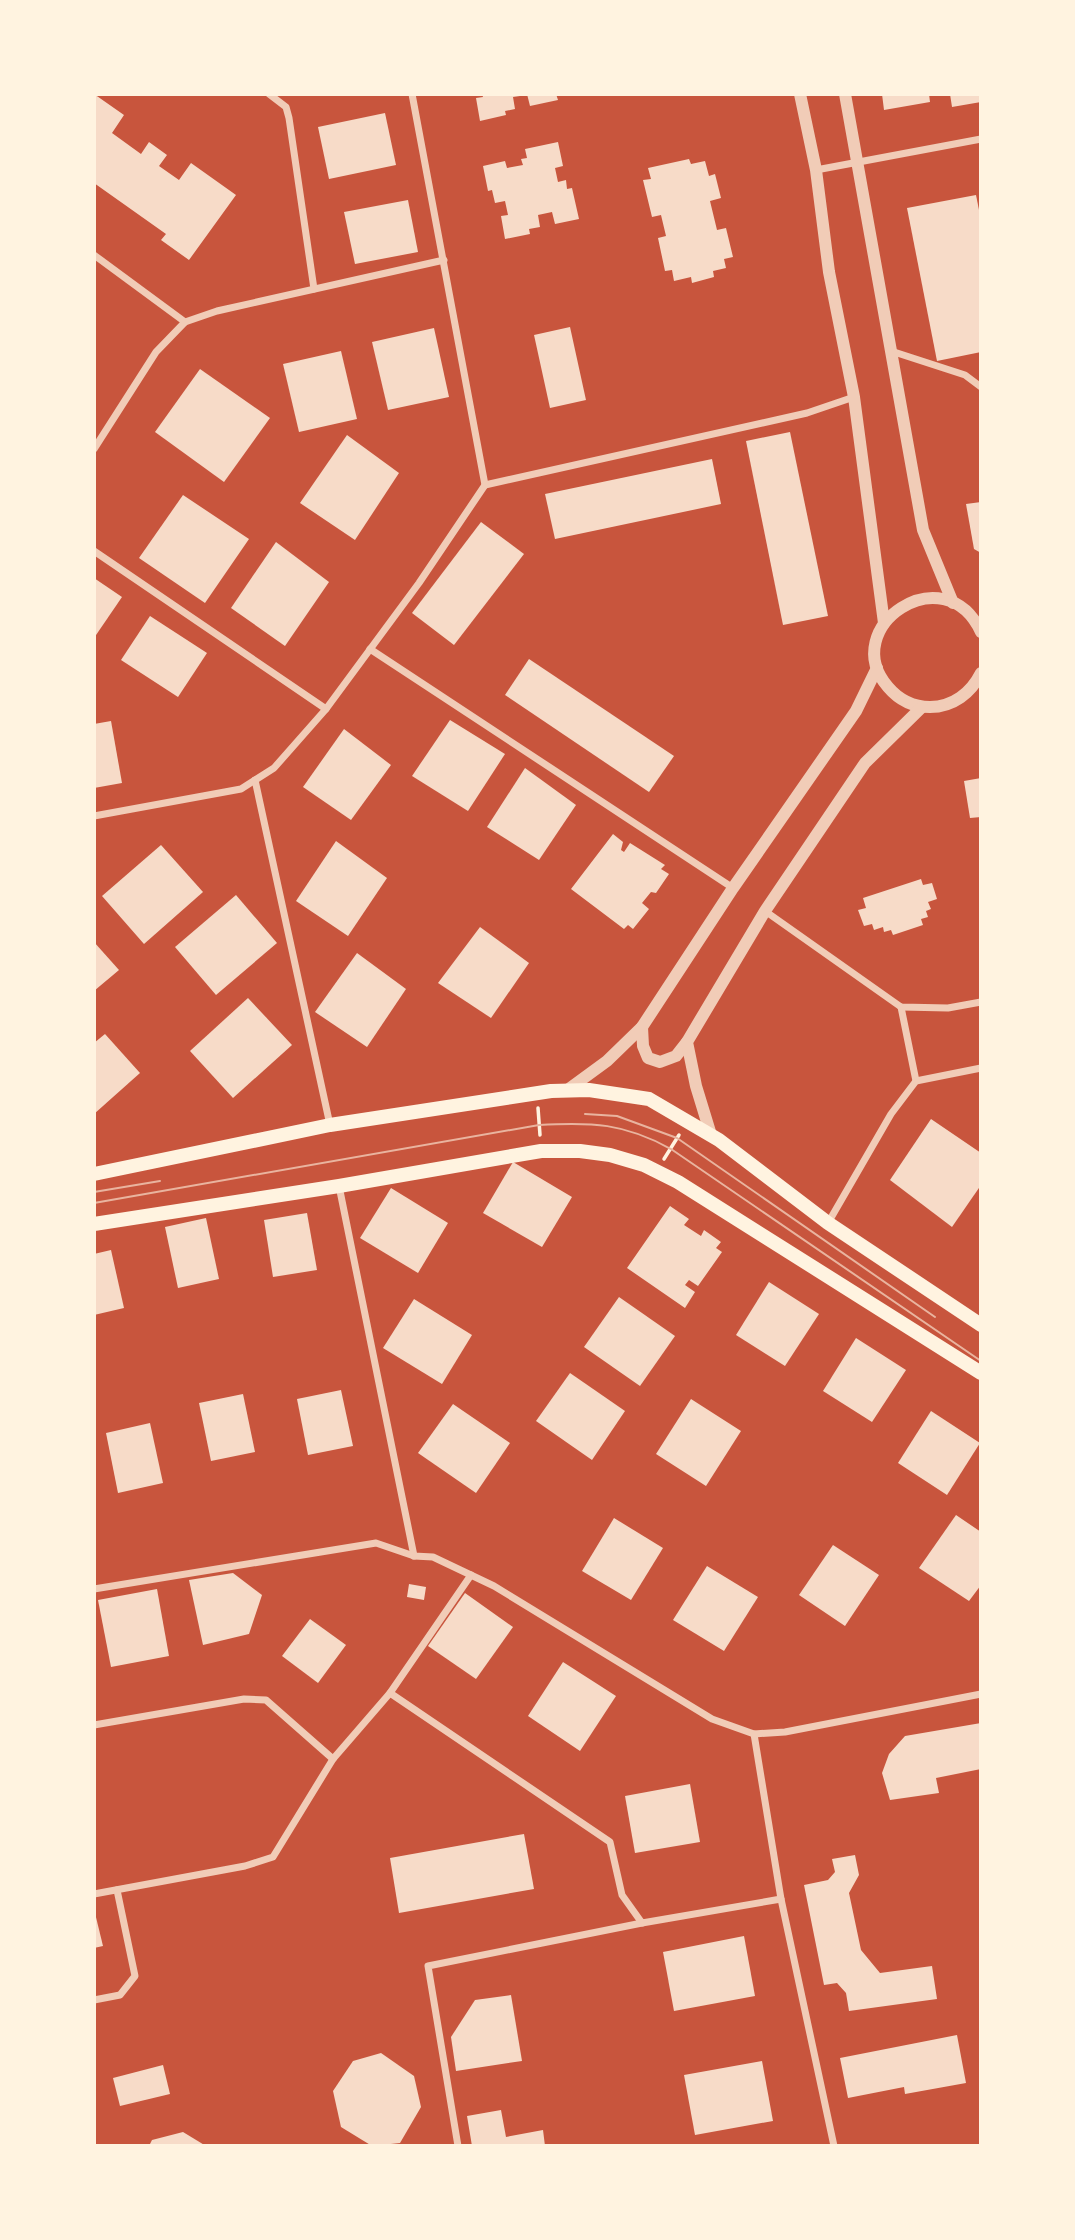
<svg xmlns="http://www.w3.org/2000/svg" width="1075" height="2240" viewBox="0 0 1075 2240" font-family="'PT Sans Narrow',sans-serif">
	<rect width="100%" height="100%" fill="#c8553d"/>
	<g fill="#f7dbc8">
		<polygon points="94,94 124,115 112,133 141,154 149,142 167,155 159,166 179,180 191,163 236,195 189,260 161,240 166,234 94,183"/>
		<polygon points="482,94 520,94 520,96 513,97 515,109 505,111 506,115 480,121 476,98 483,97"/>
		<polygon points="527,94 556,94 558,100 530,106"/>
		<polygon points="882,94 929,94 930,102 884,110"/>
		<polygon points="950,94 981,94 981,102 952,107"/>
		<polygon points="385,113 396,165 329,179 318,127"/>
		<polygon points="558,142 563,166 555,168 558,182 566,180 567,189 572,188 579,219 555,224 552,212 538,215 540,227 529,229 530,234 505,239 501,216 508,215 505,201 495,203 492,190 488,191 483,166 505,161 507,168 523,165 521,159 527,158 525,149"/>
		<polygon points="689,159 691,164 705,161 709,176 715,174 721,198 710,201 717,230 726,228 733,257 724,259 726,268 713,271 714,277 692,283 691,277 674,281 672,270 665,271 658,238 666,236 661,215 652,217 643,180 651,179 648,168"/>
		<polygon points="976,195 981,220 981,352 937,361 907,208"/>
		<polygon points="408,200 418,252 355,264 344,212"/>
		<polygon points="570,327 586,400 550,408 534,335"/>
		<polygon points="434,328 449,397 388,410 372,342"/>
		<polygon points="341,351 357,419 299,432 283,364"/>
		<polygon points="200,369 270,418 224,482 155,432"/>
		<polygon points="790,432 828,616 783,625 746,441"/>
		<polygon points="347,435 399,473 355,540 300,503"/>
		<polygon points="712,459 721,504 555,539 545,494"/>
		<polygon points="183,495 249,539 205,603 139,558"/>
		<polygon points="981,502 981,553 974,549 966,504"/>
		<polygon points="481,522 524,554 454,645 412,613"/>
		<polygon points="276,542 329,582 285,646 231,608"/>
		<polygon points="94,578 122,597 94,638"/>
		<polygon points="150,616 207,653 178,697 121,660"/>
		<polygon points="529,659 674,756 649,792 505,695"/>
		<polygon points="450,720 505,754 468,811 412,776"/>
		<polygon points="111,721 122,783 94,788 94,724"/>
		<polygon points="344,729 391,765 351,820 303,787"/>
		<polygon points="525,768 576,805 539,860 487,827"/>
		<polygon points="981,778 981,817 970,818 964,781"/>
		<polygon points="613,834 623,842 621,850 624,852 630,843 665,865 661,869 669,874 656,893 651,892 642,903 649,909 633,929 628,925 624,929 571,889"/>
		<polygon points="336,841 387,878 348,936 296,901"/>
		<polygon points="161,845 203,892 144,944 102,896"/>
		<polygon points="921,879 923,885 932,883 937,899 928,902 931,909 926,911 928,917 921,919 923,925 893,935 891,930 884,932 883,927 874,930 872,924 864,926 858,910 866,908 863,898"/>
		<polygon points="236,895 277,943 216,995 175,947"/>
		<polygon points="480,927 529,963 491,1018 438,983"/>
		<polygon points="94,942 119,970 94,991"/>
		<polygon points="357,953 406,989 367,1047 315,1012"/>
		<polygon points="248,998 292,1045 233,1098 190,1051"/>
		<polygon points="105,1034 140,1073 94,1114 94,1043"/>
		<polygon points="931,1119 981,1153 981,1185 952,1227 890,1180"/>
		<polygon points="513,1162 572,1197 542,1247 483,1213"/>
		<polygon points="391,1188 448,1223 418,1273 360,1238"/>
		<polygon points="670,1206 689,1219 684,1225 701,1236 704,1230 721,1242 716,1248 722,1252 698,1286 689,1280 685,1285 695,1292 685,1308 627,1268"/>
		<polygon points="307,1213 317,1270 273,1277 264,1220"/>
		<polygon points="206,1218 219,1279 178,1288 165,1227"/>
		<polygon points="111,1250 124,1308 94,1315 94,1254"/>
		<polygon points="769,1282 819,1314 785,1366 736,1335"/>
		<polygon points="619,1297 675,1336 640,1386 584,1347"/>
		<polygon points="414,1299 472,1335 442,1384 383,1348"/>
		<polygon points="856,1338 906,1370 872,1422 823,1391"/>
		<polygon points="570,1373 625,1411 592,1460 536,1421"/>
		<polygon points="341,1390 353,1446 308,1455 297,1399"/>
		<polygon points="243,1394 255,1452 211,1461 199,1403"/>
		<polygon points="691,1399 741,1431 706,1486 656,1454"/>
		<polygon points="453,1404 510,1443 476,1493 418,1453"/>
		<polygon points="931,1411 980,1443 947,1495 898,1463"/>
		<polygon points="150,1423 163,1483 118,1493 106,1433"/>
		<polygon points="956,1515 981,1532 981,1585 969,1601 919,1568"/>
		<polygon points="614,1518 663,1548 631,1600 582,1571"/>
		<polygon points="833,1545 879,1575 845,1626 799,1595"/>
		<polygon points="707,1566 758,1597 724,1651 673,1620"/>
		<polygon points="233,1573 262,1595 249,1634 203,1645 189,1580"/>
		<polygon points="409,1584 426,1587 424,1600 407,1597"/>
		<polygon points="157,1589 169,1656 111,1667 98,1600"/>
		<polygon points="465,1593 513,1627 476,1679 428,1646"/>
		<polygon points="310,1619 346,1645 318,1683 282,1656"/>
		<polygon points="563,1662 616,1696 580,1751 528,1716"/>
		<polygon points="981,1723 981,1769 936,1778 939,1793 890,1800 882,1773 889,1754 905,1736"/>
		<polygon points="690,1784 700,1842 635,1853 625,1796"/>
		<polygon points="524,1834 534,1889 399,1913 390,1858"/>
		<polygon points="855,1855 859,1875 849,1893 861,1950 880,1973 932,1966 937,1999 849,2011 846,1993 837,1983 824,1985 804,1885 828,1880 835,1872 832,1859"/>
		<polygon points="94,1909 103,1946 94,1948"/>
		<polygon points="744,1936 755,1996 674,2011 663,1952"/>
		<polygon points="511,1995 522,2061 456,2071 451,2037 475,2000"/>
		<polygon points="957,2035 966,2083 905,2094 904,2087 848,2098 840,2058"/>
		<polygon points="381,2053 414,2076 421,2107 400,2143 372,2146 341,2127 333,2091 353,2061"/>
		<polygon points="762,2061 773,2121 695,2135 684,2075"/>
		<polygon points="163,2065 170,2094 120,2106 113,2078"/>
		<polygon points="501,2110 506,2137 543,2130 545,2146 472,2146 467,2116"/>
		<polygon points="183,2132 206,2146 149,2146 152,2140"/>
	</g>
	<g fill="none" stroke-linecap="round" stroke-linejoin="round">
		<g stroke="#fff3e0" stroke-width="3.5">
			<polyline points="538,1108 540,1135"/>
			<polyline points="664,1159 679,1135"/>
		</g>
		<g stroke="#f1ccb7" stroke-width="7">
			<polyline points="269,94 286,107 289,118 314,289"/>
			<polyline points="412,94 485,485 807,413 854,397"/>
			<polyline points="816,170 981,139"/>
			<polyline points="94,255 185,322"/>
			<polyline points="891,351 965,375 981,387"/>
			<polyline points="94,449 156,352 185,322 217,311 444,260"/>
			<polyline points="94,551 326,709"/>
			<polyline points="370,649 733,888"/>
			<polyline points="255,780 330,1125"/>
			<polyline points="94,816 241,789 274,768 326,709 419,583 485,485"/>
			<polyline points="765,911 901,1007 948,1008 981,1002"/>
			<polyline points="901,1007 916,1081"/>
			<polyline points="339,1186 414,1556"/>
			<polyline points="828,1223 891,1114 916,1081 981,1068"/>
			<polyline points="94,1589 376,1543 414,1556 433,1557 494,1586 712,1719 754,1734 785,1732 981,1694"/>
			<polyline points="390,1693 610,1842 622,1895 642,1923 781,1899"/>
			<polyline points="94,1725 244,1699 266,1700 333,1759"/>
			<polyline points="754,1734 781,1899 834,2146"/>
			<polyline points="94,1894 245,1866 273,1857 333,1759 390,1693 471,1575"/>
			<polyline points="94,2000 120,1995 135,1976 117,1890"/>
			<polyline points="458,2146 428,1966 642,1923"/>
		</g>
		<g stroke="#f1ccb7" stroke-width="12">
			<polyline points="800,94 816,170 829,272 854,397 884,623"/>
			<polyline points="845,94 923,530 953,603"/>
			<path d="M 981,632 C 945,554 836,627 888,687 C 899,700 913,707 930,707 C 953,707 971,693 981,673"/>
			<polyline points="642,1027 643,1046 648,1058 660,1062 676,1056 687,1042"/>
			<polyline points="566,1091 607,1061 642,1027 733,888 856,711 877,668"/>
			<polyline points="711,1135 696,1086 687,1042 765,911 865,763 922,707"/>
		</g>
		<g stroke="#fff3e0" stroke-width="14">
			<polyline points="94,1174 330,1125 551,1091 589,1090 649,1099 719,1140 828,1223 981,1325"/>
			<polyline points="94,1224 339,1186 541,1151 580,1151 610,1155 644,1165 678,1182 981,1373"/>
		</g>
		<g stroke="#e9b49f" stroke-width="2">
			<polyline points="585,1114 617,1116 677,1138 935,1317"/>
			<polyline points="94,1192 160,1181"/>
			<path d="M 94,1203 L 539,1125 C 592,1122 624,1123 671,1149 L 981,1361"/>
		</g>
	</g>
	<rect width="1075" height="2240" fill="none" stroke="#fff3e0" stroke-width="192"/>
</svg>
